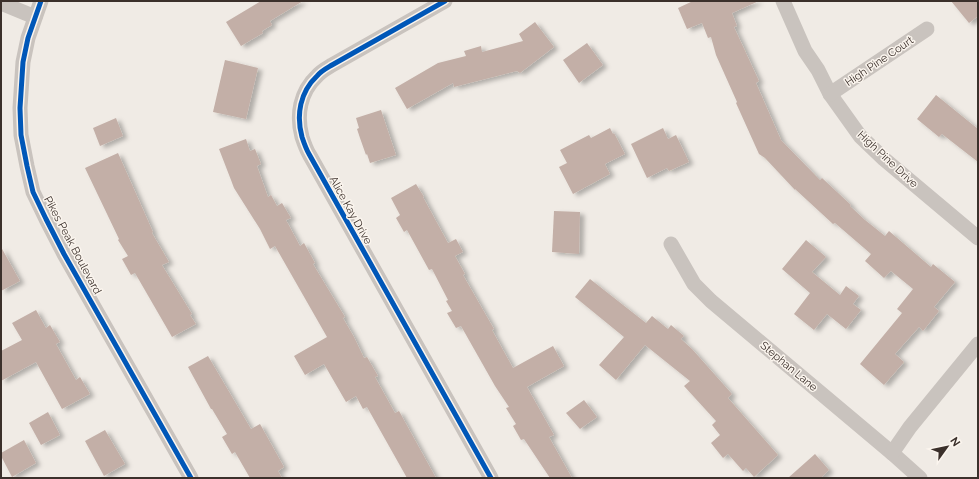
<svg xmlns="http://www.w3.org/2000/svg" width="979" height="479" viewBox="0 0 979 479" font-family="Raleway,sans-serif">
	<defs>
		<filter id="shadow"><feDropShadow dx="4.5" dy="2.5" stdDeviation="2" flood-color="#0004"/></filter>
	</defs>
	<rect width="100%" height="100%" fill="#f0ebe5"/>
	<g fill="#c3afa7" filter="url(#shadow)">
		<polygon points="261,1 303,1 270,21 272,25 262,31 263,33 241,46 226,22"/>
		<polygon points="693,1 759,1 732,13 737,26 734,27 759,81 756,83 781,140 820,180 822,178 851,205 850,206 865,220 885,236 889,231 931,267 933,264 955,282 934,307 939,311 923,331 919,327 895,354 904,362 884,385 860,364 902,313 897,309 913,289 891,271 884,278 865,261 871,254 835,223 833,224 795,189 795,190 765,158 759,154 736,103 737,102 716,55 711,37 708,38 702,23 687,29 678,8"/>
		<polygon points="951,1 978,1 978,16 969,23"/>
		<polygon points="535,22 554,47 520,73 517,71 454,87 453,83 407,109 395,88 438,63 466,56 464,51 481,46 482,52 523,41 519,34"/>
		<polygon points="587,43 603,65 579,83 563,60"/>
		<polygon points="225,60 258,68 246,119 213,112"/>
		<polygon points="936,95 978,129 978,162 942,134 939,137 917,119"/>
		<polygon points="381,110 396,155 370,163 367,154 366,155 360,138 357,129 359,128 356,118"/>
		<polygon points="116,118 123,136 100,146 93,128"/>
		<polygon points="610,128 613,134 614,133 625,154 605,164 610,174 573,194 559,167 567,163 560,150 589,135 591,138"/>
		<polygon points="663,128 668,139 676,135 689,162 669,171 667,168 647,178 631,144"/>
		<polygon points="246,139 250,151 255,149 261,164 257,166 268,197 271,195 277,206 282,203 291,218 286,220 300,246 304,243 315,263 313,264 345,317 343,318 354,337 364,358 367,357 378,376 375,377 395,413 399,411 436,478 407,478 367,407 363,409 356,396 346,402 324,364 305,375 294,356 327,337 275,246 270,249 260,229 234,188 231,180 219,149"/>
		<polygon points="118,153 153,232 152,233 169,262 162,265 192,314 190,315 196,324 172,337 135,273 131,275 122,259 128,256 118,240 119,239 85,168"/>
		<polygon points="416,184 424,197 423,197 448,243 456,239 463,252 455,256 465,274 463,275 494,329 492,330 513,368 553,346 564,366 527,387 554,435 549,437 572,478 550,478 524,439 521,440 513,426 516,424 506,408 509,407 495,386 461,326 456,328 447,313 452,311 446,301 448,300 432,269 429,270 407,230 404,232 396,218 400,215 391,198"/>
		<polygon points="554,211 580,212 579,254 552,252"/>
		<polygon points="806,240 826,257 812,272 840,295 846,286 859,296 853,304 861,310 846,329 827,314 814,330 794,314 810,293 782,269"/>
		<polygon points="1,247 20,281 1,291"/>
		<polygon points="590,279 646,323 652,316 668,329 671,325 684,336 681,339 692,349 732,394 728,398 778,455 754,477 746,468 743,471 728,454 723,458 711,443 720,435 712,425 716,421 684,386 690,381 645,345 616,380 599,365 624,337 575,297"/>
		<polygon points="36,310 46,328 50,325 60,342 56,344 76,380 80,377 90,394 62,409 36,362 1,381 1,351 22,340 12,323"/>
		<polygon points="208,356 251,429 260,424 284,467 278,471 282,478 250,478 235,452 232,454 222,437 227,434 212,409 211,409 188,367"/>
		<polygon points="584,400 597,417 580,429 566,413"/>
		<polygon points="48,412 60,435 41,445 29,423"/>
		<polygon points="105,430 125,464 104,476 85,441"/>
		<polygon points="24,440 36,463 12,477 1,456 1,453"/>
		<polygon points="815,454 829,470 821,478 788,478"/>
	</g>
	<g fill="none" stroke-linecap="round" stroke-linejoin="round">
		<g stroke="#c9c3be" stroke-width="15">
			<polyline points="41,1 28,38 23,62 20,108 21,135 27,166 33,192 46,219 64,254 191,478"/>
			<path d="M 445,1 L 332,65 C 327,68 321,71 317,76 C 300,92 296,115 302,137 C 304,143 306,149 309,154 L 491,478"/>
			<polyline points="783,1 805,51 818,70 830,94 860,136 884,159 978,238"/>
			<polyline points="1,3 35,17"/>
			<polyline points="830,94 927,29"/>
			<polyline points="671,244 694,284 711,301 892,453 920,478"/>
			<polyline points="892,453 910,427 978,344"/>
		</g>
		<defs>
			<g id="cycleway">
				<polyline points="41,1 28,38 23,62 20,108 21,135 27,166 33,192 46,219 64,254 191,478"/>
				<path d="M 445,1 L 332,65 C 327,68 321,71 317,76 C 300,92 296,115 302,137 C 304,143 306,149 309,154 L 491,478"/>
			</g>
		</defs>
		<use href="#cycleway" stroke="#fbf5ee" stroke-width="8"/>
		<use href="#cycleway" stroke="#0057b8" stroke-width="5"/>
	</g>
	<g text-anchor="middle" stroke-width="3" stroke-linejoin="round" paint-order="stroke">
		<g font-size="11" fill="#3b302b" stroke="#fbf5ee">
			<text transform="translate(879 61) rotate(-34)" y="4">High Pine Court</text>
			<text transform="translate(888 159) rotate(43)" y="4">High Pine Drive</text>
			<text transform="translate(351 210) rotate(61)" y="4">Alice Kay Drive</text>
			<text transform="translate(73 245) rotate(62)" y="4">Pikes Peak Boulevard</text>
			<text transform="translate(789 366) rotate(40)" y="4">Stephan Lane</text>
		</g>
	</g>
	<rect width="979" height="479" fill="none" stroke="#3b302b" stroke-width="4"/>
	<g transform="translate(947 447) rotate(57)" stroke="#fbf5ee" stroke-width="3" paint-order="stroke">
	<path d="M0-3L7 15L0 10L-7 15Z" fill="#3b302b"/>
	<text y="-6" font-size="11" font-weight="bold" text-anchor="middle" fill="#3b302b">N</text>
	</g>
</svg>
